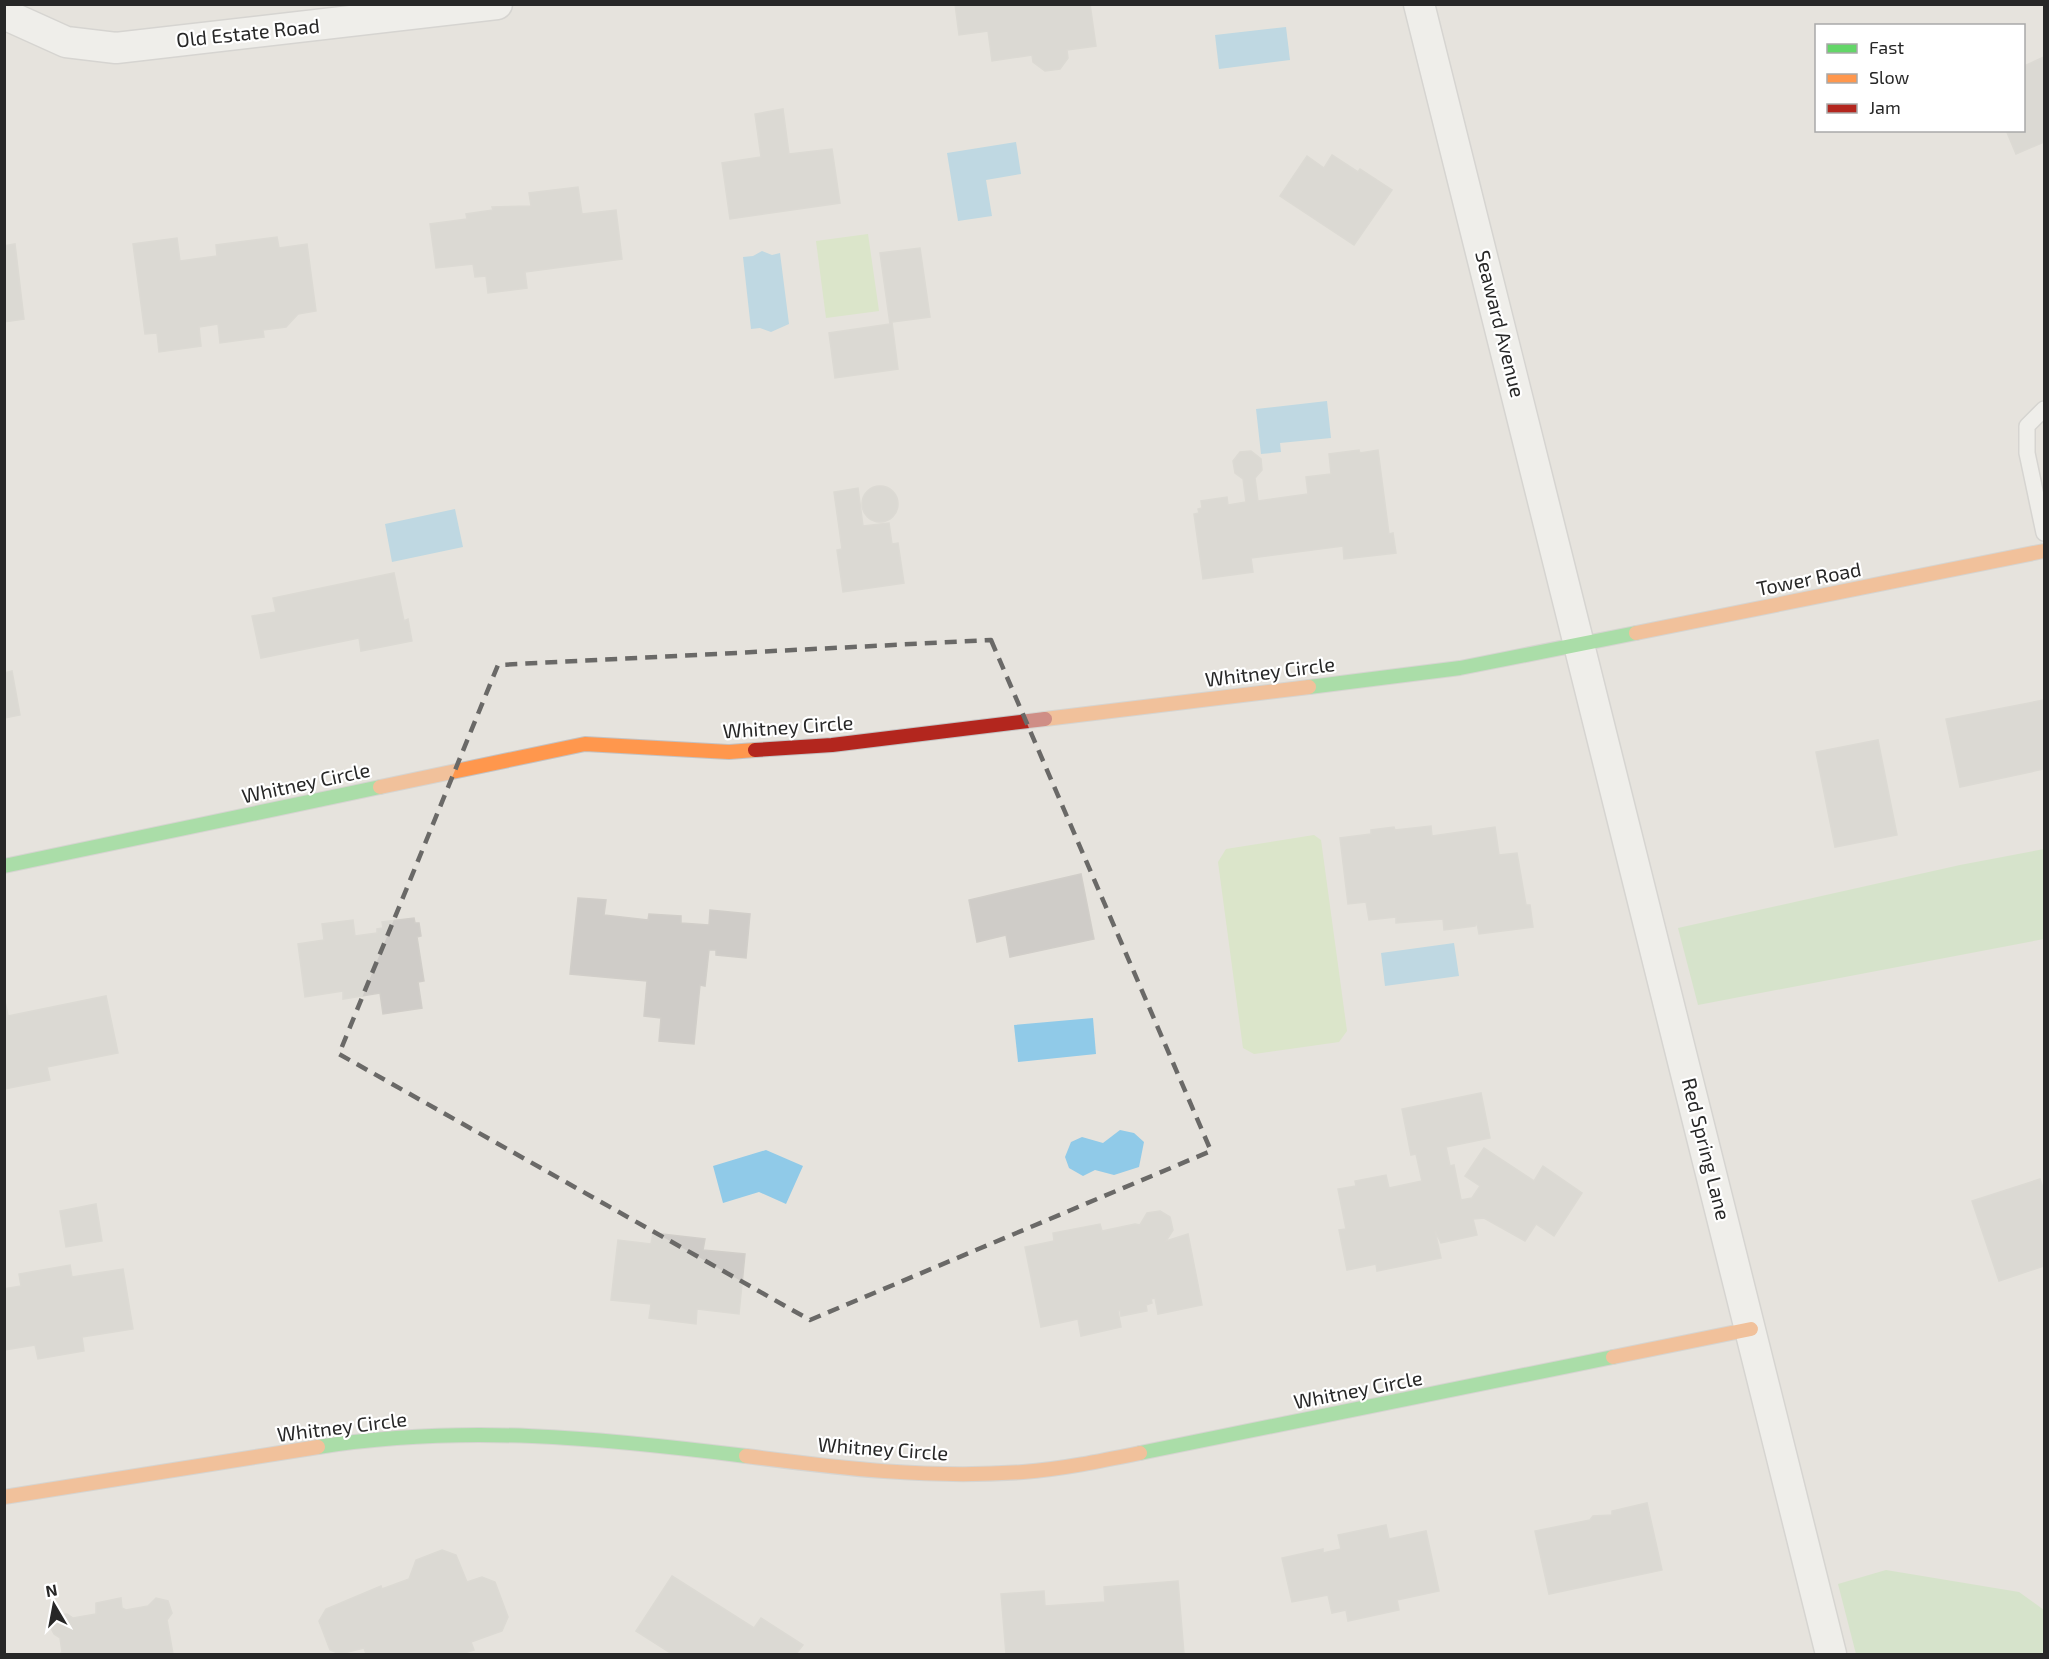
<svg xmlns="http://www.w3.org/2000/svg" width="2049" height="1659" viewBox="0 0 2049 1659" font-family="'Exo 2',sans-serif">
	<rect width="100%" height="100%" fill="#e6e3dd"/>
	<g fill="#c4e2b5">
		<polygon points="2044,849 2044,939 1698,1005 1678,928 1960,865"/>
		<polygon points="1886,1570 2019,1592 2044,1610 2044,1654 1856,1654 1838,1584"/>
	</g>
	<g fill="#cee6b3">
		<polygon points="868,234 879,311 826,318 816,241"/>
		<polygon points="1314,835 1321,840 1347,1031 1339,1042 1254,1054 1243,1048 1218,862 1226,849"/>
	</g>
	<g fill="#90cae8">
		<polygon points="1286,27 1290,60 1219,69 1215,35"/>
		<polygon points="1016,142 1021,174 986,180 992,216 958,221 947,153"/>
		<polygon points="762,251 772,255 780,253 789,324 771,332 760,328 751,329 743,257 753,256"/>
		<polygon points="1327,401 1331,438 1280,443 1281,452 1261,454 1256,409"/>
		<polygon points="455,509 463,547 392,562 385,524"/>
		<polygon points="1454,943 1459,976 1385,986 1381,953"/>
		<polygon points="1093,1018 1096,1054 1018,1062 1014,1025"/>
		<polygon points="1120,1130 1134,1133 1144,1142 1139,1167 1114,1175 1095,1170 1083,1176 1069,1168 1065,1157 1071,1142 1082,1137 1103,1143"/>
		<polygon points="766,1150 803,1166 786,1204 759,1192 723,1203 713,1166"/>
	</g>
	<g fill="#cfccc8" stroke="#d1cec9" stroke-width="1.5">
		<polygon points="955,4 1090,4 1096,46 1067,50 1068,58 1060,69 1045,71 1033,62 1032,55 992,61 988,31 959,35"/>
		<polygon points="2044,57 2044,142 2016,154 2006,130 2024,130 2024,66"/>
		<polygon points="783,109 789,154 832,149 840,203 730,219 722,163 761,157 755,114"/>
		<polygon points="1332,155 1358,172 1360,169 1392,190 1354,245 1280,196 1307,156 1324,168"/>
		<polygon points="578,187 582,214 616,210 622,259 525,272 527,288 488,293 486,276 475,277 473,264 436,268 430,224 467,219 466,214 493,210 492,207 531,206 529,193"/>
		<polygon points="277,237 279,248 307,244 316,311 298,314 286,327 263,330 264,337 220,343 218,324 199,327 201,346 159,352 157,333 145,334 133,244 177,238 180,261 217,256 216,245"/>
		<polygon points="15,244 24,319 4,322 4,246"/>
		<polygon points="920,248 930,317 892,322 898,369 835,378 829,333 890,324 880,253"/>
		<polygon points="1359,450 1360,453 1378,450 1389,534 1393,533 1396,553 1344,559 1343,546 1251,558 1253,572 1203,579 1194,514 1199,513 1198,509 1202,508 1201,501 1227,497 1228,505 1246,502 1243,479 1235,473 1233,461 1240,452 1251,451 1261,459 1262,470 1255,478 1258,501 1308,494 1306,477 1331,474 1329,454"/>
		<circle cx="880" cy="504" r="18"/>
		<polygon points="858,488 863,526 889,523 892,544 898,543 904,583 843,592 837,550 842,549 834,492"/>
		<polygon points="394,573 404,621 408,619 412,641 361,651 359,638 261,658 252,616 276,612 273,598"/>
		<polygon points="12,671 20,715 4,718 4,673"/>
		<polygon points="2044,700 2044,769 1960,787 1946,719"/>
		<polygon points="1878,740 1897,835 1835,847 1816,752"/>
		<polygon points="1431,826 1432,836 1495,827 1499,855 1517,853 1526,905 1530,905 1533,927 1479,934 1477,923 1475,926 1444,930 1443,919 1396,923 1396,917 1369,920 1366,902 1348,904 1340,838 1371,834 1371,830 1394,827 1395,830"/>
		<polygon points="1081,874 1094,939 1010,957 1006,935 977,942 969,900"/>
		<polygon points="578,898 606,900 604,915 648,920 649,914 681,916 681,923 709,925 710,910 750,914 746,958 716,955 716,950 709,950 705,986 700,985 694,1044 659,1041 661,1018 644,1016 647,981 570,974"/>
		<polygon points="414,918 415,923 419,923 421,936 417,937 424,981 418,982 422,1008 383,1014 380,993 343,999 343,991 305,997 298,944 324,940 322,924 353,920 355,936 377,933 377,929 383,928 382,922"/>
		<polygon points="4,996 8,1016 106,996 118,1053 47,1067 50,1080 4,1089"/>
		<polygon points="1481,1093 1490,1138 1446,1147 1450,1166 1454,1165 1461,1200 1472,1198 1480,1186 1465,1176 1484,1148 1534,1181 1543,1166 1582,1193 1554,1236 1536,1224 1525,1241 1484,1218 1473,1219 1477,1235 1441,1243 1435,1231 1441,1258 1377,1271 1376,1264 1347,1270 1339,1230 1346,1229 1338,1189 1356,1186 1355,1181 1386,1175 1389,1188 1422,1181 1416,1154 1411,1155 1402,1109"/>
		<polygon points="2040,1179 2044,1191 2044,1266 1999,1281 1972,1201"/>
		<polygon points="96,1204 102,1241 66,1247 60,1211"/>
		<polygon points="1160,1211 1170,1217 1173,1230 1166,1241 1188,1234 1202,1305 1158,1314 1155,1298 1151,1299 1152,1303 1146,1305 1147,1311 1121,1316 1120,1310 1118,1311 1121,1327 1081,1336 1078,1319 1041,1327 1025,1247 1054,1241 1053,1233 1100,1224 1102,1231 1135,1224 1140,1225 1147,1213"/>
		<polygon points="653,1233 705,1239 703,1250 745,1254 739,1314 697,1309 696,1324 649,1318 651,1304 611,1300 618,1240 651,1244"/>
		<polygon points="70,1265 72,1277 123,1269 133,1329 82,1337 84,1351 38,1359 35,1345 4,1350 4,1289 21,1286 19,1274"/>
		<polygon points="1647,1503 1662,1570 1549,1594 1535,1531 1590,1520 1593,1516 1612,1515 1612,1511"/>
		<polygon points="1386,1525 1389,1539 1426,1531 1439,1591 1397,1600 1399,1610 1348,1621 1346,1610 1332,1613 1328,1595 1292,1602 1282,1558 1323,1549 1323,1553 1341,1549 1338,1535"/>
		<polygon points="442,1550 456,1555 467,1582 482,1577 495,1582 508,1617 502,1631 471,1642 474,1650 461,1654 366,1654 364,1648 340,1654 330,1650 319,1621 326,1609 381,1586 382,1589 409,1579 416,1560"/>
		<polygon points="672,1576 754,1628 761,1618 803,1645 796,1654 672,1654 636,1631"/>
		<polygon points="1178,1581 1184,1654 1006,1654 1001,1594 1044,1591 1045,1606 1105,1602 1104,1587"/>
		<polygon points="121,1598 122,1608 126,1610 148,1606 156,1598 168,1601 172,1613 167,1620 173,1654 60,1654 62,1652 60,1638 54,1634 51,1628 57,1615 67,1614 73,1618 96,1614 96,1603"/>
	</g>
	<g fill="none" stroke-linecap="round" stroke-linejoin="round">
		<defs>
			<polyline id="lane" points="2044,409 2027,426 2027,453 2044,533"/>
			<g id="street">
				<polyline points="1419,4 1831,1654"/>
				<polyline points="4,14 66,42 116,48 497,4"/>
			</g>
			<g id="fast">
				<polyline points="1309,687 1460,668 1636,633"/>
				<polyline points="4,866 380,787"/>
				<path d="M 318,1447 C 464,1424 601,1438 746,1456"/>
				<polyline points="1140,1453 1613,1357"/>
			</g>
			<g id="slow">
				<polyline points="1636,633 2044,551"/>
				<polyline points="1045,719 1309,687"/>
				<polyline points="380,787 585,744 729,752 755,750"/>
				<polyline points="1613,1357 1751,1329"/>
				<path d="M 746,1456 C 838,1468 930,1479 1023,1472 C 1062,1469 1101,1461 1140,1453"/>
				<polyline points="4,1497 318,1447"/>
			</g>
			<polyline id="jam" points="755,750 832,745 1045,719"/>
		</defs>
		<use href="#lane" stroke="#c3c2c3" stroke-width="18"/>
		<use href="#street" stroke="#c3c2c3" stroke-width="33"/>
		<use href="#fast" stroke="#c3c2c3" stroke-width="16"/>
		<use href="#slow" stroke="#c3c2c3" stroke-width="16"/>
		<use href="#jam" stroke="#c3c2c3" stroke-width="16"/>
		<use href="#lane" stroke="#fbfbfa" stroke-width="15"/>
		<use href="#street" stroke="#fbfbfa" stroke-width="30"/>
		<use href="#fast" stroke="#63d668" stroke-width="14"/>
		<use href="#slow" stroke="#ff974d" stroke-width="14"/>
		<use href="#jam" stroke="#b3261e" stroke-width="14"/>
	</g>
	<path d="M0 0H2049V1659H0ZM 991,640 L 1211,1151 L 810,1320 L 339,1054 L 498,665 Z" fill="#e6e3dd" fill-opacity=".55" fill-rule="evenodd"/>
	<path fill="none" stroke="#6a6967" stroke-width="4.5" stroke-dasharray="12 8" stroke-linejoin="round" d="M 991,640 L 1211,1151 L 810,1320 L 339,1054 L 498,665 Z"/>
	<g text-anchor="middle" stroke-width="4.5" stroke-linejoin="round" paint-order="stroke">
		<g font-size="20" fill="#272727" stroke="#fff">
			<text transform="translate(248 33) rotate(-6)" y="7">Old Estate Road</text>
			<text transform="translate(1500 324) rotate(76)" y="7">Seaward Avenue</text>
			<text transform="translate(1809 579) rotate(-11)" y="7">Tower Road</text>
			<text transform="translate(1270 672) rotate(-7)" y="7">Whitney Circle</text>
			<text transform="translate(788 727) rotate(-4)" y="7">Whitney Circle</text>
			<text transform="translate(306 783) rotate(-12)" y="7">Whitney Circle</text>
			<text transform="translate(1706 1149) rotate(76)" y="7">Red Spring Lane</text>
			<text transform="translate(1358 1390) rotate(-11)" y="7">Whitney Circle</text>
			<text transform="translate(342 1427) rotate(-7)" y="7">Whitney Circle</text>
			<text transform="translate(883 1449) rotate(4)" y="7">Whitney Circle</text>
		</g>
	</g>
	<rect width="2049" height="1659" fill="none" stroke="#272727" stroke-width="12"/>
	<rect x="1815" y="24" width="210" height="108" fill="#ffffff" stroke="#a9a9a9" stroke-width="1.5"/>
	<rect x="1827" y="44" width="30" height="9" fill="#63d668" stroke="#a9a9a9" stroke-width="1.5"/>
	<text x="1869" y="54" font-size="18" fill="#272727">Fast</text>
	<rect x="1827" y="74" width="30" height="9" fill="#ff974d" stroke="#a9a9a9" stroke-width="1.5"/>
	<text x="1869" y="84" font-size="18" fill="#272727">Slow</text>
	<rect x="1827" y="104" width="30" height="9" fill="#b3261e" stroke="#a9a9a9" stroke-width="1.5"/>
	<text x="1869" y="114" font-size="18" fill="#272727">Jam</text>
	<g transform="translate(54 1605) rotate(350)" stroke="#ffffff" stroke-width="4.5" paint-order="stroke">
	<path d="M0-4.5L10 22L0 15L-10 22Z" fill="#272727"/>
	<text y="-9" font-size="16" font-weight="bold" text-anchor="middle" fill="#272727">N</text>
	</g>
</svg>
